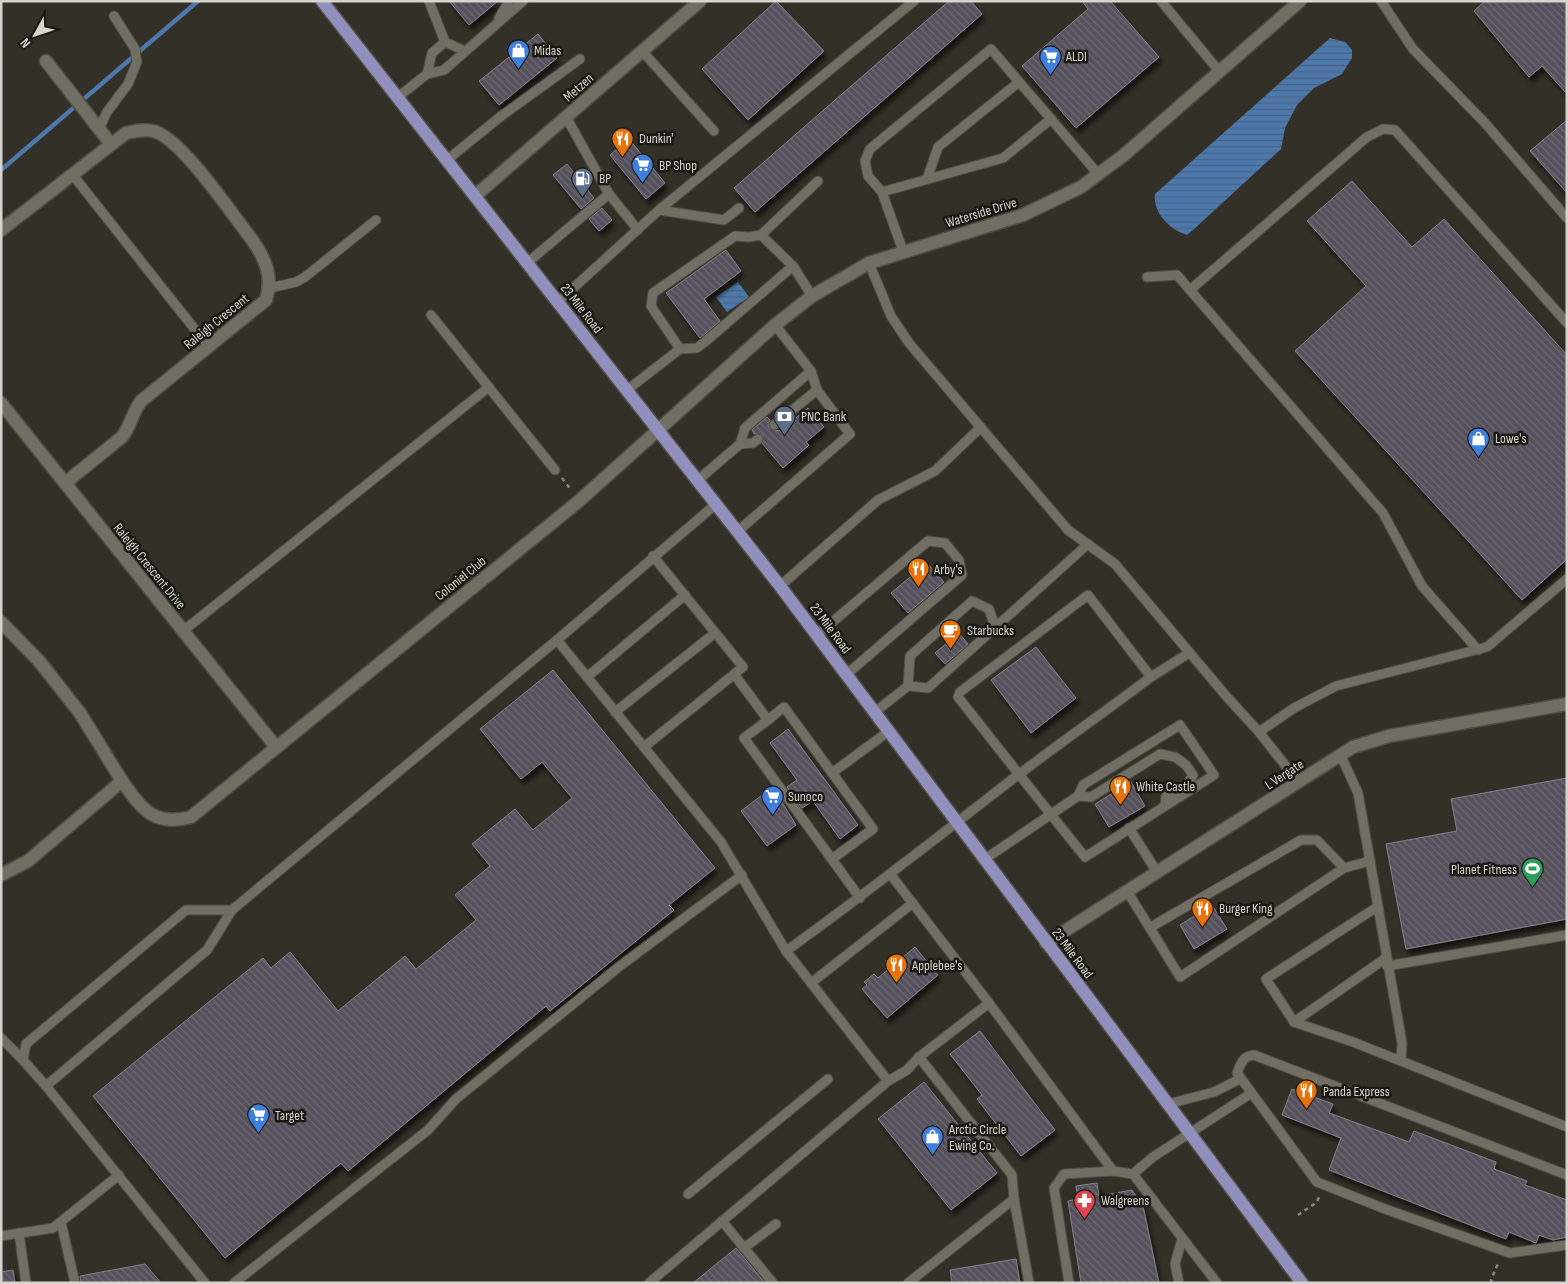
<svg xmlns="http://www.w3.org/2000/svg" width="1568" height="1284" viewBox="0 0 1568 1284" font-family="'Sofia Sans Condensed',sans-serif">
	<defs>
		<pattern id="water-rules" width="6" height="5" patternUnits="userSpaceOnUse" patternTransform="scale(1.25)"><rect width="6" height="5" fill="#4d78ac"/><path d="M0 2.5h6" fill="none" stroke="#486280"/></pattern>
		<pattern id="building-back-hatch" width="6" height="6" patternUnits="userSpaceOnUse" patternTransform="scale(1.25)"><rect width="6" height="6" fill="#55515c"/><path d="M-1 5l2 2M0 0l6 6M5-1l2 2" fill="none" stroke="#6d6972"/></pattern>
		<filter id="shadow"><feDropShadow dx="3" dy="5.5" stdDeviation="2.5" flood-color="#0009"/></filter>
	</defs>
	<rect width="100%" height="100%" fill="#333127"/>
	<g fill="url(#water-rules)">
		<path d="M 1330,38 L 1345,42 L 1352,50 L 1352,58 L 1342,74 L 1314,88 L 1297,105 L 1285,128 L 1281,149 L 1193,230 L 1187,235 C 1169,229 1153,213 1155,194 Z"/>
		<polygon points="738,282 749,297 727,312 716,297"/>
	</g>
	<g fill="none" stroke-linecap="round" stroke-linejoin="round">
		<polyline stroke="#4d78ac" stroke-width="4.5" points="1,170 198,1"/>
	</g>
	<g fill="url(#building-back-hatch)" stroke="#84808c" filter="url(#shadow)">
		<polygon points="449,1 498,1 469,25"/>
		<polygon points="776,1 824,51 748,120 702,69"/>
		<polygon points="949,1 971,1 982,14 755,212 734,188"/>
		<polygon points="1082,1 1110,1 1159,57 1076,128 1022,66 1088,9"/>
		<polygon points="1485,1 1567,1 1567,94 1542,66 1529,77 1474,11"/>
		<polygon points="538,34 557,58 499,105 479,81"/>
		<polygon points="1567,120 1567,193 1530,151"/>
		<polygon points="629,139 665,183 646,199 610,155"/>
		<polygon points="567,164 594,198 581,209 553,175"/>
		<polygon points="1352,181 1412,247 1444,219 1567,355 1567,559 1522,600 1295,351 1366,286 1307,221"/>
		<polygon points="602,208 612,220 599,231 589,219"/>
		<polygon points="726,250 741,271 704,299 720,321 700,338 666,293"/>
		<polygon points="808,408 824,427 806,442 809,445 783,468 762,443 763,435 754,434 752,430 767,417 770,420 768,426 770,429 780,431"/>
		<polygon points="927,563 944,582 908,613 891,593"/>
		<polygon points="959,633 968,644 945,664 935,653"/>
		<polygon points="1036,647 1076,698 1031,733 991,680"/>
		<polygon points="553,670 715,868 669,905 674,910 550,1011 546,1006 348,1171 341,1163 225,1258 93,1096 263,958 271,968 290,952 338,1011 405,956 416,969 476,920 455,895 490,866 472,844 515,809 533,830 572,798 542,762 521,779 480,729"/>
		<polygon points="788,729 858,825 840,839 813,801 802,808 787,787 797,780 770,743"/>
		<polygon points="1567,778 1567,919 1406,949 1386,844 1457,831 1451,799"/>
		<polygon points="1131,782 1145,806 1109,827 1095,804"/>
		<polygon points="770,789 775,796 777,794 796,825 767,846 741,811"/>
		<polygon points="1212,905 1227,929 1194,949 1180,925"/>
		<polygon points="915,947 938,975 887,1018 862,989 867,985 864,982 874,974 878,978"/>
		<polygon points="980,1031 1055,1130 1021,1156 977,1099 982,1095 950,1054"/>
		<polygon points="924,1082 997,1173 951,1210 878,1119"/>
		<polygon points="1292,1089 1333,1104 1329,1113 1409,1142 1414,1131 1496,1162 1494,1169 1527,1181 1525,1185 1567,1200 1567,1237 1553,1240 1539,1235 1536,1243 1509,1232 1506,1239 1329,1170 1341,1138 1282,1115"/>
		<polygon points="1097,1183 1099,1196 1132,1190 1143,1206 1159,1283 1081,1283 1068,1201 1078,1199 1076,1186"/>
		<polygon points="736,1248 765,1283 693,1283"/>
		<polygon points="1016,1259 1020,1283 952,1283 950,1270"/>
		<polygon points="145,1264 161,1283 81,1283 80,1276"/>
		<polygon points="13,1270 15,1283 1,1283 1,1272"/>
	</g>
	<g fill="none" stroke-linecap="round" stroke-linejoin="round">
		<defs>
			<g id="service">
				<polyline points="429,1 445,42 465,51"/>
				<polyline points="1161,1 1219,71"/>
				<polyline points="1381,1 1413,49 1485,123 1567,218"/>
				<polyline points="499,18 509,1"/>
				<polyline points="642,51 714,131"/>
				<polyline points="427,74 432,53 445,42"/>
				<polyline points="398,97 427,74 444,70 523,1"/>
				<polyline points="99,129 107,112 128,84 137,62 135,49 114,16"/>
				<polyline points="447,160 500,117 580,59"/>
				<polyline points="72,174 208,346"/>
				<polyline points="927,179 938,147 1019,82"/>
				<polyline points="882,192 1003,158 1051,119"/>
				<polyline points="609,194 638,230"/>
				<polyline points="659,210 914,1"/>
				<polyline points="761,235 818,181"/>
				<polyline points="903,251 882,192 868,176 865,161 870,149 991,49 1099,175"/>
				<polyline points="527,263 609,194 566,117"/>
				<polyline points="869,263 891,316 909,343 1068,530 1115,564 1227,697 1259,732 1299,783"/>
				<polyline points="1147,277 1177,275 1383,513 1422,586 1478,650"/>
				<polyline points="270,288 296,282 305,277 376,220"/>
				<polyline points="1190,290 1367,137 1383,129 1395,130 1567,323"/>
				<polyline points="558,302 659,210 724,220 739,208"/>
				<polyline points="431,315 555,470"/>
				<polyline points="680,349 697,348 706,341 793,266"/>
				<polyline points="627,390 680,349 651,306 653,293 735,236 749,237 761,235 793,266 812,296"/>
				<polyline points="774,425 817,390"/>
				<polyline points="740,444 753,443 758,439"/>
				<polyline points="698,480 740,444 745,428 811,371"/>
				<polyline points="738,531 850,434 817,390 811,371 775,325"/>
				<polyline points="780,586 878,500 935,471 981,427"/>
				<polyline points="183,631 489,387"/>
				<polyline points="817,635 928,541 945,543 959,560 962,575 847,674"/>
				<polyline points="557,640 721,842 786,951 888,1081"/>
				<polyline points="734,674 768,720 784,707 873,829 832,859"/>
				<polyline points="587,677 685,595"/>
				<polyline points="1151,677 1189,653"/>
				<polyline points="908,686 910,656 972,601 989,609 995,627"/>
				<polyline points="615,712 715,633"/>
				<polyline points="875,712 908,686 928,688 1088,544"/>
				<polyline points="768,720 744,738 860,898"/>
				<polyline points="1259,732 1294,708 1336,686 1487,647 1567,579"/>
				<polyline points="644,747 743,667 653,556"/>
				<polyline points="1340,754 1358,793 1402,1043 1401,1061"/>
				<polyline points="832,773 889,731"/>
				<polyline points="1078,796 1091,797 1160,754 1175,757 1186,765 1193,775 1188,783 1166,796 1165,805"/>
				<polyline points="1129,828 1157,872"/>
				<polyline points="891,875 989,1003 1113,1171"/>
				<polyline points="1127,891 1180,977 1344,868 1370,861"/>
				<polyline points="1377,907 1266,979 1294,1022 1353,1042 1567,1127"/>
				<polyline points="1151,927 1301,840 1317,840 1344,868"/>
				<path d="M 786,951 C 856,901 924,848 992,795 C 1044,754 1098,717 1151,677 L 1088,595 L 960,692 L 958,697 C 1000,750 1042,804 1085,857 L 1214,775 L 1180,725 L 1083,785 L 1078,796 L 985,859"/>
				<polyline points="1387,966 1567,935"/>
				<polyline points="811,983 913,903"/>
				<polyline points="1294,1022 1386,958"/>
				<polyline points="1,1038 23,1060"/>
				<polyline points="46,1086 23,1060 26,1044 186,910 232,910"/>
				<polyline points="1168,1104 1214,1092 1240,1079"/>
				<polyline points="1133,1174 1153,1157 1250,1094"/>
				<path d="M 1567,1175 L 1254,1055 C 1243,1056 1241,1063 1237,1073 L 1317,1182 L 1385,1209 L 1510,1253 L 1567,1245"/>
				<polyline points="688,1194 828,1079"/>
				<polyline points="1014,1199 1029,1283"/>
				<polyline points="722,1221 773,1283"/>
				<polyline points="61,1222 75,1283"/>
				<polyline points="19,1233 26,1283"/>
				<polyline points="1,1236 53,1228 119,1175"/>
				<polyline points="744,1248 776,1224"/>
				<polyline points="205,1283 46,1086 207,950 232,910 557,640 716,504"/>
				<polyline points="234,1283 428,1130 456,1099 620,966 742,875"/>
				<polyline points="649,1283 888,1081 907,1070 919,1057 989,1003"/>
				<polyline points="908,1283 1014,1199 1012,1175 919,1057"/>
				<polyline points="1069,1283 1054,1188 1064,1174 1113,1171 1133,1174 1217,1283"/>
				<polyline points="1179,1283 1175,1264 1182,1239"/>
			</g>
			<g id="minor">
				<polyline points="46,61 110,143"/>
				<polyline points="475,196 700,1"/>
				<path d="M 1,230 L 126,133 C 135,131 144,129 153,131 C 180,136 234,217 253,241 C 266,260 273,277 266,300 L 141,401 C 132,413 131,426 122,437 L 65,483"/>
				<polyline points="1,403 276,747"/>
				<polyline points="1,622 39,661 80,713 122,781"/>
				<path d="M 1,875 L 28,861 L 122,781 C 142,809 154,827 191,817 L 579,501 L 775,325 L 812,296 L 869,263 L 1023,215 L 1081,187 L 1124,155 L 1300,1"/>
				<polyline points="1046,943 1353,747 1389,736 1567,704"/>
			</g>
			<polyline id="primary" points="322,1 780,586 1302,1283"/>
		</defs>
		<use href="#service" stroke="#4f4d45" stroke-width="11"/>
		<use href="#minor" stroke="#4f4d45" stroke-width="15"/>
		<use href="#primary" stroke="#4f4d45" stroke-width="15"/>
		<g stroke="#898880" stroke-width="2.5" stroke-dasharray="4 4" stroke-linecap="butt">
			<polyline points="562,478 571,490"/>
			<polyline points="1298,1215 1317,1202 1319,1197"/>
			<polyline points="1492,1283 1491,1280 1499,1261"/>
		</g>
		<use href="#service" stroke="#716e63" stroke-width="9"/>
		<use href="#minor" stroke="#716e63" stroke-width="12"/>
		<use href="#primary" stroke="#918fbc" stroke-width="12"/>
	</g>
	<defs>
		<symbol id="shop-pin" viewBox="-11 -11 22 30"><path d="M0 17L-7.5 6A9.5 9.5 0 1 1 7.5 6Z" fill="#3f7fe0" stroke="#1a1914"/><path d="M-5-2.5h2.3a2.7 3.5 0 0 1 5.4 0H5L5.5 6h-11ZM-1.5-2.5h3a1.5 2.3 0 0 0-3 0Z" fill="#fff"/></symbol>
		<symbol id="supermarket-pin" viewBox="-11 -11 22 30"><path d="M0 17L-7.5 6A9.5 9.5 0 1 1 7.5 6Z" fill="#3f7fe0" stroke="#1a1914"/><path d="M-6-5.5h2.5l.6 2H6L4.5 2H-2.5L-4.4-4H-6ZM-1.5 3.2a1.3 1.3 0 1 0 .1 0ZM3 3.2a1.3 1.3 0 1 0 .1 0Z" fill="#fff"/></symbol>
		<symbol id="restaurant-pin" viewBox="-11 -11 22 30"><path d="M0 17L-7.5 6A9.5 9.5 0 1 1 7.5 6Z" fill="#e8710a" stroke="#1a1914"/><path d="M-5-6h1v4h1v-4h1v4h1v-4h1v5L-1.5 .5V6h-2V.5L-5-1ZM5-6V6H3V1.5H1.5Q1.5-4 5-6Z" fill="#fff"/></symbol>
		<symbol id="fuel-pin" viewBox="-11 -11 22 30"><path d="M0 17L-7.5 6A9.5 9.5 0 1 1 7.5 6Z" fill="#5c6f8a" stroke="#1a1914"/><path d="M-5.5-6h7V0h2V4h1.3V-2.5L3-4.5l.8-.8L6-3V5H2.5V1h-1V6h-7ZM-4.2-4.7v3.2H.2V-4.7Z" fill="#fff"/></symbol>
		<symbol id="bank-pin" viewBox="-11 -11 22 30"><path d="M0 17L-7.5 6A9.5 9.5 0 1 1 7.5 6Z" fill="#5c6f8a" stroke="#1a1914"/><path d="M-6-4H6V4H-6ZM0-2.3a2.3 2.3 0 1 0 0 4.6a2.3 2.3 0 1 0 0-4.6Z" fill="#fff"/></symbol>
		<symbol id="cafe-pin" viewBox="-11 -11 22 30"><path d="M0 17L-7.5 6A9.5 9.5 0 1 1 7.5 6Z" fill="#e8710a" stroke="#1a1914"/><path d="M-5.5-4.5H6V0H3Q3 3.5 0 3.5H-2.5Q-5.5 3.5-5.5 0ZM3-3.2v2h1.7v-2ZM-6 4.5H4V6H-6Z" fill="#fff"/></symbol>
		<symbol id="stadium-pin" viewBox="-11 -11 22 30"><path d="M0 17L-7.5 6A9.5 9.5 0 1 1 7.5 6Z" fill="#2e9e5b" stroke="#1a1914"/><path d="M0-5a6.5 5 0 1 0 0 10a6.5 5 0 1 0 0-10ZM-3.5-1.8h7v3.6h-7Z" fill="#fff"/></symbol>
		<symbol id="pharmacy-pin" viewBox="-11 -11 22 30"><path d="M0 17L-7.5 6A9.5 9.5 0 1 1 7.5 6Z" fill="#e0444e" stroke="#1a1914"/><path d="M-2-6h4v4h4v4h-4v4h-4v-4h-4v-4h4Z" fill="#fff"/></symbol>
	</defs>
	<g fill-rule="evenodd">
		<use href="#shop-pin" x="506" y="38" width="25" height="34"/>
		<use href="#supermarket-pin" x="1038" y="44" width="25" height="34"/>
		<use href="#restaurant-pin" x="610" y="126" width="25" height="34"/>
		<use href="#supermarket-pin" x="630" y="152" width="25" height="34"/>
		<use href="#fuel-pin" x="570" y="166" width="25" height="34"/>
		<use href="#bank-pin" x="772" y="404" width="25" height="34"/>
		<use href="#shop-pin" x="1466" y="426" width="25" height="34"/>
		<use href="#restaurant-pin" x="906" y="556" width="25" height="34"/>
		<use href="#cafe-pin" x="938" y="618" width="25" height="34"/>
		<use href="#restaurant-pin" x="1108" y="774" width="25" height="34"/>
		<use href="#supermarket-pin" x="760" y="784" width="25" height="34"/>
		<use href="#stadium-pin" x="1520" y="856" width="25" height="34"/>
		<use href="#restaurant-pin" x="1190" y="896" width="25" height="34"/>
		<use href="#restaurant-pin" x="884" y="952" width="25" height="34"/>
		<use href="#restaurant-pin" x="1294" y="1078" width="25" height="34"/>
		<use href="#supermarket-pin" x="246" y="1102" width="25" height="34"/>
		<use href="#shop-pin" x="920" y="1124" width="25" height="34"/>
		<use href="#pharmacy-pin" x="1072" y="1188" width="25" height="34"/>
	</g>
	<g text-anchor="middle" stroke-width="5" stroke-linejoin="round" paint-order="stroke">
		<g font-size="14" fill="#d5d4ce" stroke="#1a1914" text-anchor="start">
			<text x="534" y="55">Midas</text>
			<text x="1066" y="61">ALDI</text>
			<text x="639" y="143">Dunkin'</text>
			<text x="659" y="170">BP Shop</text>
			<text x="599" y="183">BP</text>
			<text x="801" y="421">PNC Bank</text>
			<text x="1495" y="443">Lowe's</text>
			<text x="934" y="574">Arby's</text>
			<text x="967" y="635">Starbucks</text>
			<text x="1136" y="791">White Castle</text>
			<text x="788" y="801">Sunoco</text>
			<text x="1517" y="874" text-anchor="end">Planet Fitness</text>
			<text x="1219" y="913">Burger King</text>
			<text x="912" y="970">Applebee's</text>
			<text x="1323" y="1096">Panda Express</text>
			<text x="275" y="1120">Target</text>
			<text x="949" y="1134">Arctic Circle<tspan x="949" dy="16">Ewing Co.</tspan></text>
			<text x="1101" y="1205">Walgreens</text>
		</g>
		<g font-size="14" fill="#d5d4ce" stroke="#1a1914">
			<text transform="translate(578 87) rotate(-41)" y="5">Metzen</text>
			<text transform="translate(981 212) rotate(-17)" y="5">Waterside Drive</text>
			<text transform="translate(582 308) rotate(52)" y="5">23 Mile Road</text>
			<text transform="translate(216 321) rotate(-39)" y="5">Raleigh Crescent</text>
			<text transform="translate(150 566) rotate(51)" y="5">Raleigh Crescent Drive</text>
			<text transform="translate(460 578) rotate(-39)" y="5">Coloniel Club</text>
			<text transform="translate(831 628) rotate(53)" y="5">23 Mile Road</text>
			<text transform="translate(1284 774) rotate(-33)" y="5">L Vergate</text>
			<text transform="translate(1073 953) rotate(53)" y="5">23 Mile Road</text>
		</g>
	</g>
	<rect width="1568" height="1284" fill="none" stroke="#d5d4ce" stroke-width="5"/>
	<g transform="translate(35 35) rotate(230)" stroke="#1a1914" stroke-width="4" paint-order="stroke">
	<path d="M0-4L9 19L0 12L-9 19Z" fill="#d5d4ce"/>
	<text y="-8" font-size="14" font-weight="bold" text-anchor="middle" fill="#d5d4ce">N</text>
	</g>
</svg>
